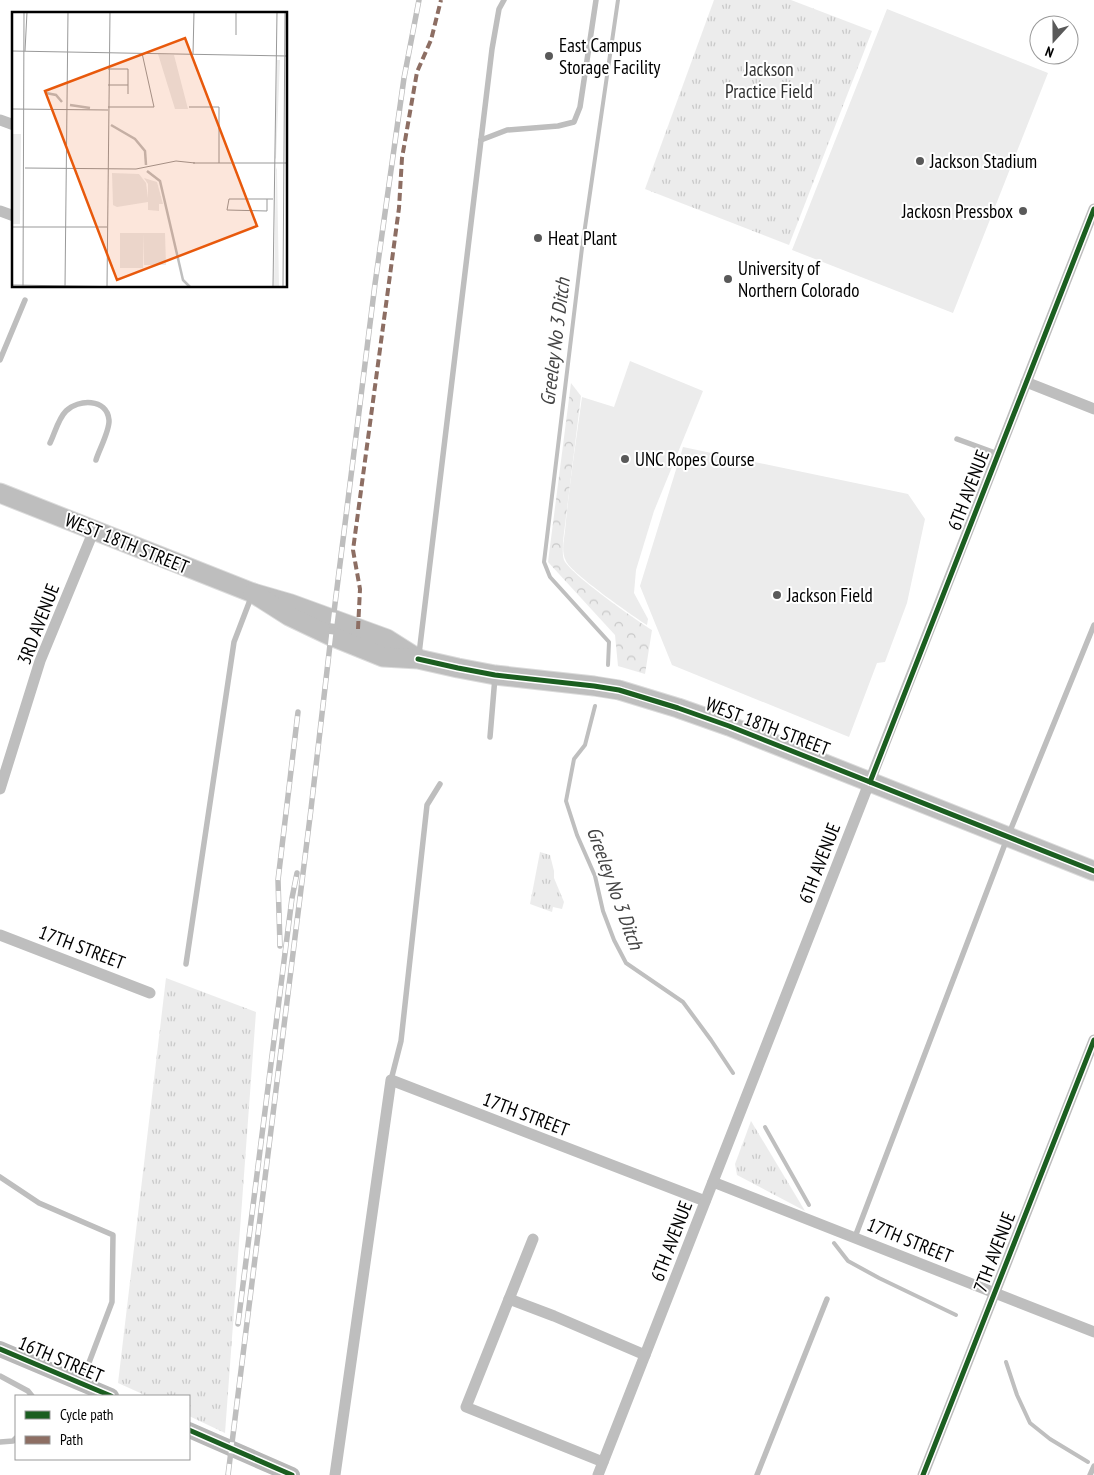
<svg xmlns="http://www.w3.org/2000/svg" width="1094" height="1475" viewBox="0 0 1094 1475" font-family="'PT Sans Narrow',sans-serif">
	<defs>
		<pattern id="grass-tufts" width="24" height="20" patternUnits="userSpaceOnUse" patternTransform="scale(1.25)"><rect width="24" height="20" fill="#ececec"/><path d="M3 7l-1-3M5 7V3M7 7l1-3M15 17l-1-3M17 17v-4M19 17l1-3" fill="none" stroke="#c9c9c9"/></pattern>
		<pattern id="forest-crowns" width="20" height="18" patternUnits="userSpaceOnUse" patternTransform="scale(1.25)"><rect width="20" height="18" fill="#ececec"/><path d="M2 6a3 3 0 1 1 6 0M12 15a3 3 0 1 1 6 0" fill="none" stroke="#c9c9c9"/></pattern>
	</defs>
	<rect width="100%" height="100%" fill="#fff"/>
	<g fill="url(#grass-tufts)">
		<polygon points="714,0 791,0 872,31 789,245 645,189"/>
		<polygon points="540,852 550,855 554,871 554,878 564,902 562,909 553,907 552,912 530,904"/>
		<polygon points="166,978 256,1012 225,1433 189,1416 189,1396 147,1396 118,1383"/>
		<polygon points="751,1121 805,1211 737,1175 735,1164"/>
	</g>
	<path fill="url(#forest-crowns)" d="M 571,383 L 581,396 L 563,541 C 563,547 562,554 564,560 C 570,574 636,620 652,630 L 645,674 L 618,666 L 615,635 L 548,562 Z"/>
	<g fill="#ececec">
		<polygon points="887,9 1048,73 953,313 792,250"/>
		<path d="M 630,361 L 703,391 L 654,511 L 636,570 L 634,593 L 648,619 L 647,625 C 633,616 571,573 566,561 C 561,552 564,540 565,531 C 569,486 576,442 582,397 L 614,407 Z"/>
		<polygon points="683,447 908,494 925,519 907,603 885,662 877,663 849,737 672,665 640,586"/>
	</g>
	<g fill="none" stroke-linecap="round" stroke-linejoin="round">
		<g stroke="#bfbfbf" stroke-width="4">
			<polyline points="608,665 609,642 550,577 544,562 582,248 618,0"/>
			<polyline points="595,706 585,745 574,759 566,801 577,835 595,876 603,911 614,940 626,963 683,1002 711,1040 733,1073"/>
			<polyline points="765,1127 809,1205"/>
			<polyline points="834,1243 848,1261 879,1278 956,1315"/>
			<polyline points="1006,1362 1017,1395 1030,1423 1050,1439 1088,1462"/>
		</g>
		<defs>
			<g id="primary">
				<polyline points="0,493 253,593 291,604 387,639 417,658"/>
				<polyline points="253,593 289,616 331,636 383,657 418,659 458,668 495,675 594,686 619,690 678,708 729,726 1094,871"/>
			</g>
		</defs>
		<use href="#primary" stroke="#dbdbdb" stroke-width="21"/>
		<g stroke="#bebebe" stroke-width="5.5">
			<polyline points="481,140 507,130 558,126 574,122 580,107 596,0"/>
			<polyline points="0,360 25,300"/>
			<polyline points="957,439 998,454"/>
			<path d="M 50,443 C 55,433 58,419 66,411 C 78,399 107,398 109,420 C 110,430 99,450 96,460"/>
			<polyline points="419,654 492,49 499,9 504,0"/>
			<polyline points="490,737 495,677"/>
			<polyline points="186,964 234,642 252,595"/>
			<polyline points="391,1080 401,1041 427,805 440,784"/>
			<polyline points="0,1177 39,1203 113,1235 112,1302 82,1381"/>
			<polyline points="855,1237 1008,836 1094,625"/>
			<polyline points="0,1376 28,1391 32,1396"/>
			<polyline points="0,1442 13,1441 16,1438"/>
			<polyline points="757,1475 827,1299"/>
			<polyline points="1090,1475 1094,1466"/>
		</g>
		<g stroke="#bebebe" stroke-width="11">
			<polyline points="0,120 14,125"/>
			<polyline points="0,211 14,216"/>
			<polyline points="1026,382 1094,409"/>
			<polyline points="0,789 40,661 94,530"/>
			<polyline points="0,935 150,993"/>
			<polyline points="713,1182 1094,1332"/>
			<polyline points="533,1239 466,1407 603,1462"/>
			<polyline points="509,1299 554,1316 645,1355"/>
			<polyline points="335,1475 391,1080 705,1201"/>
			<polyline points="598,1475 1094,209"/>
			<polyline points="923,1475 1094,1040"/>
		</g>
		<g stroke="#b8b8b8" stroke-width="16">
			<polyline points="0,1349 111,1396"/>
			<polyline points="189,1430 292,1475"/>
		</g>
		<use href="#primary" stroke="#bebebe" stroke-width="19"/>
		<defs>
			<g id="rail">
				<polyline points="280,946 278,880 298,712"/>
				<polyline points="238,1324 292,898 297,873"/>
				<polyline points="228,1475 311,809 331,636 375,284 404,78 419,0"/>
			</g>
		</defs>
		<use href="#rail" stroke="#bebebe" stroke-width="5.5"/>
		<use href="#rail" stroke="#fff" stroke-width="4" stroke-dasharray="11" stroke-linecap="butt"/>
		<polyline stroke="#8d6e63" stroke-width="4" stroke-dasharray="8 4" stroke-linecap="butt" points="358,629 360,589 353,550 399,208 402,158 417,72 431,40 441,0"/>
		<defs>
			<g id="cycleway">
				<polyline points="418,659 458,668 495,675 594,686 619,690 678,708 729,726 1094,871"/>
				<polyline points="870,782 1094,209"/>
				<polyline points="0,1349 111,1396"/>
				<polyline points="189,1430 292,1475"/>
				<polyline points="923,1475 1094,1040"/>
			</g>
		</defs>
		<use href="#cycleway" stroke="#fff" stroke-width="8"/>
		<use href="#cycleway" stroke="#1b5e20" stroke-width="5"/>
	</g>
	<g fill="#595959" stroke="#fff" stroke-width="2">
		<circle cx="549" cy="56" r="5"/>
		<circle cx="920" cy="161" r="5"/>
		<circle cx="1023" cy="211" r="5"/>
		<circle cx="538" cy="238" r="5"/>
		<circle cx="728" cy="279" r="5"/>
		<circle cx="625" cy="459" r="5"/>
		<circle cx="777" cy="595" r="5"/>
	</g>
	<g text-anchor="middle" stroke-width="4" stroke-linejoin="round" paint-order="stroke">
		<g font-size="19" fill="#000" stroke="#fff" text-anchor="start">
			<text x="559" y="52">East Campus<tspan x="559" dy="22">Storage Facility</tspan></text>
			<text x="930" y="168">Jackson Stadium</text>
			<text x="1013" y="218" text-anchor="end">Jackosn Pressbox</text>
			<text x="548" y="245">Heat Plant</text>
			<text x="738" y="275">University of<tspan x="738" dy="22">Northern Colorado</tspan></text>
			<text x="635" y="466">UNC Ropes Course</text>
			<text x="787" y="602">Jackson Field</text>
		</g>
		<g font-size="19" fill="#333" stroke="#fff">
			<text x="769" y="76">Jackson<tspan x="769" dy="22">Practice Field</tspan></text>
		</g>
		<g font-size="19" fill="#000" stroke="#fff">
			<text transform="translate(968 490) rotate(-69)" y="7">6TH AVENUE</text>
			<text transform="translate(127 543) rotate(22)" y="7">WEST 18TH STREET</text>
			<text transform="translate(38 624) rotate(-69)" y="7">3RD AVENUE</text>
			<text transform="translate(768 726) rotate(21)" y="7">WEST 18TH STREET</text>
			<text transform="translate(819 863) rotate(-69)" y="7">6TH AVENUE</text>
			<text transform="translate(82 947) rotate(21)" y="7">17TH STREET</text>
			<text transform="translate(526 1114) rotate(21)" y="7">17TH STREET</text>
			<text transform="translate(910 1240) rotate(22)" y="7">17TH STREET</text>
			<text transform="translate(671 1241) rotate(-69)" y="7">6TH AVENUE</text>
			<text transform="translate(994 1252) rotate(-69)" y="7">7TH AVENUE</text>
			<text transform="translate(61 1359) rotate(23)" y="7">16TH STREET</text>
		</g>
		<g font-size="20" font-style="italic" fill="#444" stroke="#fff">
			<text transform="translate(555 342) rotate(-83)" y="7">Greeley No 3 Ditch</text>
			<text transform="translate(615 888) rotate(70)" y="7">Greeley No 3 Ditch</text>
		</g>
	</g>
	<g transform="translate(12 12)">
		<rect width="275" height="275" fill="#fff"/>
		<path d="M 146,42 L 162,43 L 176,97 L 163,97 ZM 265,48 L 268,48 L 264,147 L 263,146 ZM 0,122 L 9,122 L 8,212 L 0,212 ZM 264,155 L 265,158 L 267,275 L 262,275 ZM 132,221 L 153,221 L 154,253 L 132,253 Z" fill="#ececec"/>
		<path d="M 100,161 L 127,162 L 134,171 L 136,186 L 136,172 L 132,166 L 145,170 L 151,192 L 147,192 L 147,199 L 136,198 L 136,190 L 105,195 L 101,193 ZM 108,221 L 132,221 L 131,256 L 108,256 Z" fill="#ececec"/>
		<path fill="none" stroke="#bfbfbf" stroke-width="2.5" d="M 34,81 L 44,83 L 50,90M 58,93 L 78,96M 99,113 L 123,127 L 133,139 L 134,153M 135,159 L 148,169 L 171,268 L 178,275"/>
		<path fill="none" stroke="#999" stroke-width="1" d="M 224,23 L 224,0M 0,39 L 275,44M 13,39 L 15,0M 181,42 L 182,0M 96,57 L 116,57 L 116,82M 96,73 L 116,73M 96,95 L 142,95 L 130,41M 177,95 L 207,95 L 207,151M 0,97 L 96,98M 181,151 L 275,151M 13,156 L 124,157 L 164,149 L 183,151M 255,187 L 255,199 L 215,198 L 217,187 L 261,187M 0,215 L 95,215M 0,273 L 120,275M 11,275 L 12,0M 53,275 L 56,0M 95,275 L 98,0M 261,275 L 265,0M 271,275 L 273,0"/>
		<path fill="#e8590c" fill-opacity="0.15" stroke="#e8590c" stroke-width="2.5" d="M 173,26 L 245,214 L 105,268 L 33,79 Z"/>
		<rect width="275" height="275" fill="none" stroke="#000" stroke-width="2.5"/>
	</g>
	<rect x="15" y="1395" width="175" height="65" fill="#ffffff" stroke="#999999"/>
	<rect x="25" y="1411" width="25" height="8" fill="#1b5e20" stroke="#999999"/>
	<text x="60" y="1420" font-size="15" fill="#000000">Cycle path</text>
	<rect x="25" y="1436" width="25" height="8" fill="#8d6e63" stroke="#999999"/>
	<text x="60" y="1445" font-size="15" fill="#000000">Path</text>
	<g transform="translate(1054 40) rotate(201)"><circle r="24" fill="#ffffff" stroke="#999999"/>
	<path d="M0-4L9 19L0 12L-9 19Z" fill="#595959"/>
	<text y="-8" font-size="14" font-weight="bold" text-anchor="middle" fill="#000000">N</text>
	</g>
</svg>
